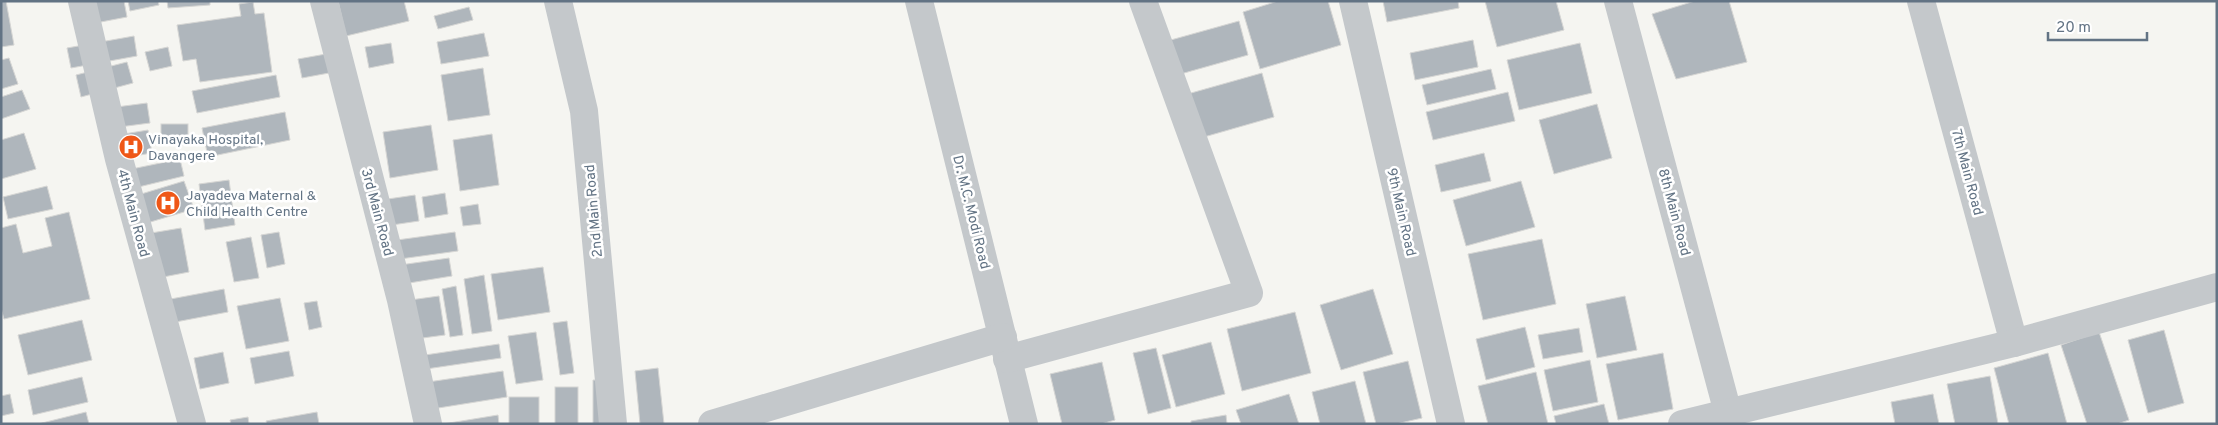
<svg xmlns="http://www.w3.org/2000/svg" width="2218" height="425" viewBox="0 0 2218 425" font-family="Overpass,sans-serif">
	<rect width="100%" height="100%" fill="#f5f5f1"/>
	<g fill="#afb6bc" stroke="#d6d6d4">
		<polygon points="1,1 6,1 14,45 1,47"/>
		<polygon points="80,1 124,1 127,17 85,25"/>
		<polygon points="128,1 158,1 159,5 130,11"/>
		<polygon points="167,1 210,1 210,5 168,8"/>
		<polygon points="338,1 404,1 409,21 346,36"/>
		<polygon points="1278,1 1328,1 1341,45 1260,69 1243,12"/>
		<polygon points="1383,1 1458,1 1459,8 1387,22"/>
		<polygon points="1485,1 1556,1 1564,30 1497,47"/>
		<polygon points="1695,1 1729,1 1747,62 1676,79 1652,14"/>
		<polygon points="253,2 255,14 264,13 272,72 200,82 196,59 183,61 177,25 241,16 239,4"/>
		<polygon points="469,7 473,20 438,29 434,16"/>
		<polygon points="1239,21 1248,55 1170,77 1160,43"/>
		<polygon points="484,33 489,56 441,64 437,42"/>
		<polygon points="134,36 137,56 71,68 67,48"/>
		<polygon points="1473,40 1478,67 1415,80 1410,53"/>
		<polygon points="391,43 394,63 369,68 365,47"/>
		<polygon points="1580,43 1592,93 1519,110 1507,60"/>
		<polygon points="168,47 172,66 150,71 145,52"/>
		<polygon points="326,54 329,73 302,78 298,59"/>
		<polygon points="9,58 18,84 1,89 1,60"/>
		<polygon points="127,62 133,83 81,97 76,75"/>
		<polygon points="483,68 490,115 448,121 441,75"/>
		<polygon points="1491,69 1496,89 1427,105 1422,85"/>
		<polygon points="1262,73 1274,117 1197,139 1184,95"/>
		<polygon points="276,75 280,97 197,113 192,91"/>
		<polygon points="22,90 30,109 1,119 1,97"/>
		<polygon points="1508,92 1515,121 1433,140 1426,112"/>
		<polygon points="147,103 150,123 104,129 101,109"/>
		<polygon points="1597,104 1612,158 1554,174 1539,120"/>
		<polygon points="285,112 290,140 208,157 202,128"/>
		<rect x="161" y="124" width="27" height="21"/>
		<polygon points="431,125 438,170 390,178 383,132"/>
		<polygon points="148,130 152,153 110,160 106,137"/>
		<polygon points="24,133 36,169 1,179 1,140"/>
		<polygon points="492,134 499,185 460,191 453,140"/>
		<polygon points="1484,153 1491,181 1441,192 1435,165"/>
		<polygon points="180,159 184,176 126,190 122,171"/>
		<polygon points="229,180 235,225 205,230 199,184"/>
		<polygon points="184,181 194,209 137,226 128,198"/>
		<polygon points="1521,181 1535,227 1466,246 1453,200"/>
		<polygon points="47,186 53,209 8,219 3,197"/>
		<polygon points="445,193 448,214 425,218 422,197"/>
		<polygon points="415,195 419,221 385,226 381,200"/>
		<polygon points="478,204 481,224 463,226 460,207"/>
		<polygon points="69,212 90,299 4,319 1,308 1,228 16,224 23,253 52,246 45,218"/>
		<polygon points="181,228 189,272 153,279 145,234"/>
		<polygon points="279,232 285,264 267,268 261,235"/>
		<polygon points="455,232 458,251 400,259 397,240"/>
		<polygon points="251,237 259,278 234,282 226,242"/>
		<polygon points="1542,239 1556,304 1483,320 1468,254"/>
		<polygon points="449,258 452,276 403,284 400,265"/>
		<polygon points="543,267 550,312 498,320 491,274"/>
		<polygon points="484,275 492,331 472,334 464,279"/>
		<polygon points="456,286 463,335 450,337 442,289"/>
		<polygon points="224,289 228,312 165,324 160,301"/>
		<polygon points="1373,289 1393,354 1341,370 1320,305"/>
		<polygon points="439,296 445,335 415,339 410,300"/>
		<polygon points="1625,296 1637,350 1597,358 1586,304"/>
		<polygon points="280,298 289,341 246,349 237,306"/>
		<polygon points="317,301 322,327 309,330 304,303"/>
		<polygon points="1295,312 1311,373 1242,391 1227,329"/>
		<polygon points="82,320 92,360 28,375 18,335"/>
		<polygon points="567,321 574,373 560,375 553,323"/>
		<polygon points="1525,327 1535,367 1486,380 1476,339"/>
		<polygon points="1579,328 1583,352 1543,359 1538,335"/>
		<polygon points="2164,330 2184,403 2148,413 2128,340"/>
		<polygon points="536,332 543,380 516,384 508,336"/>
		<polygon points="2099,332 2129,420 2117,424 2087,424 2061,345"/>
		<polygon points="1211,342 1225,394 1176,407 1162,355"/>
		<polygon points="499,344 501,358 426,369 425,355"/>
		<polygon points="1156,348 1171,408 1148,414 1133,353"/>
		<polygon points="289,351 294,376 255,384 250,358"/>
		<polygon points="223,352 229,383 200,389 194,358"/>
		<polygon points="1663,353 1673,409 1618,420 1606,364"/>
		<polygon points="2048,353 2067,424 2009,424 1994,368"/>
		<polygon points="1590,360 1598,402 1553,411 1544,370"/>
		<polygon points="1408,361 1422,418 1396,424 1376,424 1363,372"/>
		<polygon points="1102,362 1115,420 1101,424 1062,424 1050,374"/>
		<polygon points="658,368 664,424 640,424 635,371"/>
		<polygon points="503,371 507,397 432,409 428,382"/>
		<polygon points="1536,372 1548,424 1488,424 1478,386"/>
		<polygon points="1990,376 1998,424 1955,424 1947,384"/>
		<polygon points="82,377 88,402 33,415 28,390"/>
		<polygon points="593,380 617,381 617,424 593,424"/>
		<polygon points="1355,381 1366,424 1320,424 1312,392"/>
		<rect x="555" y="387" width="23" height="37"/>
		<polygon points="10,394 14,413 1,416 1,396"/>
		<polygon points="1289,394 1299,424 1241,424 1236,410"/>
		<polygon points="1933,394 1939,424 1895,424 1891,402"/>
		<rect x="509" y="397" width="30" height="27"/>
		<polygon points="1604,404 1609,424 1556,424 1554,416"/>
		<polygon points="86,412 89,424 38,424"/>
		<polygon points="317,412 319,424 267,424 266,421"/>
		<polygon points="498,415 499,424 443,424"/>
		<polygon points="1226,415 1227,424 1191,424 1191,421"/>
		<polygon points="248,417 249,424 231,424 230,420"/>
	</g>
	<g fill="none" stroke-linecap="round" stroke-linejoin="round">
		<g stroke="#c4c8cb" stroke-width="28">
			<polyline points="82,1 119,159 192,424"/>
			<polyline points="324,1 401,300 428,424"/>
			<polyline points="558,1 584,111 613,424"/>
			<polyline points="919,1 1024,424"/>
			<polyline points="1353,1 1451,424"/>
			<polyline points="1618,1 1731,424"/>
			<polyline points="1921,1 2014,343"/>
			<polyline points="1007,359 1249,293 1143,1"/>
			<polyline points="712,424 1003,337"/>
			<polyline points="1682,424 2014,343 2217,287"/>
		</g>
	</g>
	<defs>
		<symbol id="hospital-disc" viewBox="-11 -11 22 22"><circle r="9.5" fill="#ef5717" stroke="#fff"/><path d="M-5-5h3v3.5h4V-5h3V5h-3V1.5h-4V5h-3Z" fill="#fff"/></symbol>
	</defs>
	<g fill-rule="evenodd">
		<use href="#hospital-disc" x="117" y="133" width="28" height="28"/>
		<use href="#hospital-disc" x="154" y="189" width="28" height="28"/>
	</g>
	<g text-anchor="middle" stroke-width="5" stroke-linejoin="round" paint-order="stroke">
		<g font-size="14" fill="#627384" stroke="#fff" text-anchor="start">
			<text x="148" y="144">Vinayaka Hospital,<tspan x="148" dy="16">Davangere</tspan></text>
			<text x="186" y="200">Jayadeva Maternal &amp;<tspan x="186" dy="16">Child Health Centre</tspan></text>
		</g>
		<g font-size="14" fill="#627384" stroke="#fff">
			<text transform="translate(1968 172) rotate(75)" y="5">7th Main Road</text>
			<text transform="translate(593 211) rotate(-95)" y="5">2nd Main Road</text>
			<text transform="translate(378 212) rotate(75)" y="5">3rd Main Road</text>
			<text transform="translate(972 212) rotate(76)" y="5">Dr. M.C. Modi Road</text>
			<text transform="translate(1402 212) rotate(77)" y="5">9th Main Road</text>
			<text transform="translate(1675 212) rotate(75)" y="5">8th Main Road</text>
			<text transform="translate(134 213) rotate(75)" y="5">4th Main Road</text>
		</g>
	</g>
	<rect width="2218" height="425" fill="none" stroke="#627384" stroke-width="5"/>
	<path d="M2048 32v8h99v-8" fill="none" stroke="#627384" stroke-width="2.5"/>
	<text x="2056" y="32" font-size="15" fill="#627384" stroke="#ffffff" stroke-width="4" paint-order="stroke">20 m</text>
</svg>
